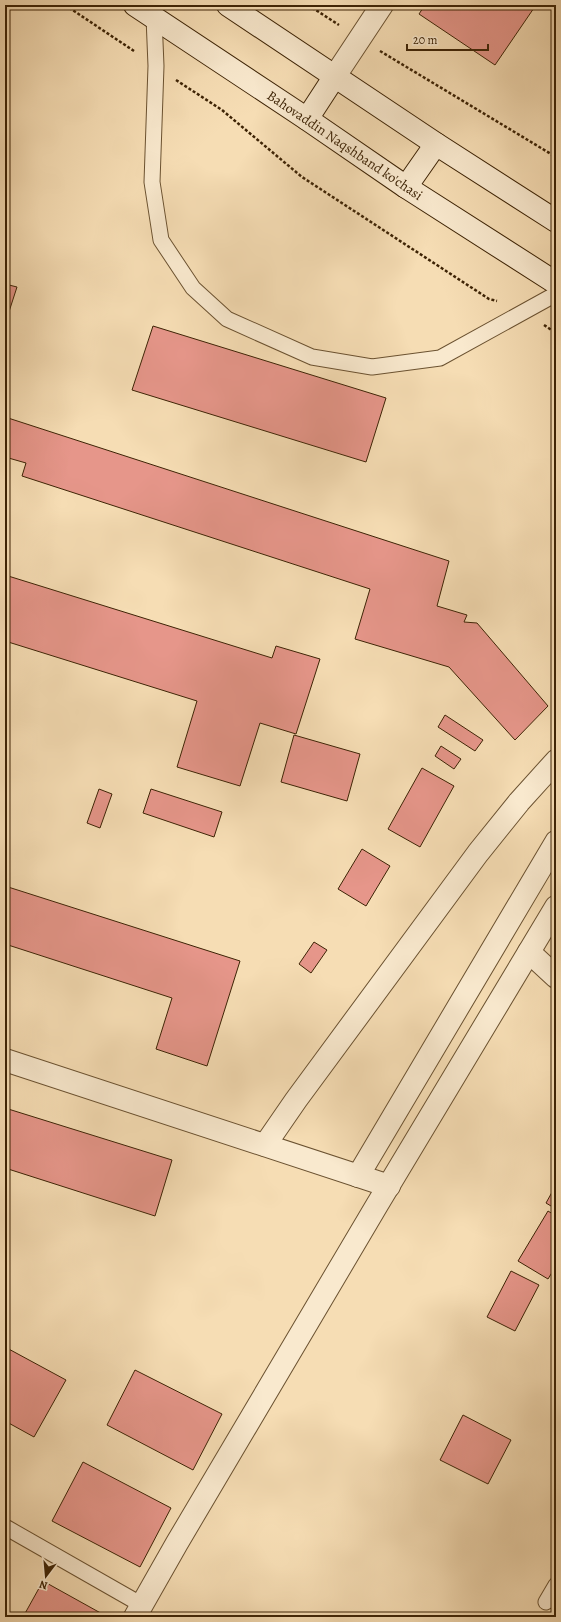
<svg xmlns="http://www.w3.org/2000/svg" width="561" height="1622" viewBox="0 0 561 1622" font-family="Alegreya,serif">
	<rect width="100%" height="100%" fill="#f6ddb4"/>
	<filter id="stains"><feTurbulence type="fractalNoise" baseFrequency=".005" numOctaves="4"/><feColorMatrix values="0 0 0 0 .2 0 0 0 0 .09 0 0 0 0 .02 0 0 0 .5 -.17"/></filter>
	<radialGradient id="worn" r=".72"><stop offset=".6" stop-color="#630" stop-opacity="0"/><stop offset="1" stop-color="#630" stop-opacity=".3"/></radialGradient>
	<g fill="#e6968a" stroke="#3d2305">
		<polygon points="425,5 536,5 495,65 419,14"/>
		<polygon points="5,284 17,287 5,324"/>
		<polygon points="153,326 386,398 366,462 132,390"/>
		<polygon points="5,417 449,561 437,606 467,615 464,622 477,623 548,706 515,740 449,667 355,639 370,589 22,476 26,463 5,457"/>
		<polygon points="5,575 272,658 276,646 320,659 296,734 260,723 240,786 177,767 197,701 5,641"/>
		<polygon points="445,715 483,740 475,751 438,727"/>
		<polygon points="294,735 360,754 347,801 281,782"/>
		<polygon points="441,746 461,759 454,769 435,756"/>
		<polygon points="422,768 454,786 420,847 388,829"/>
		<polygon points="99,789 112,794 100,828 87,823"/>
		<polygon points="151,789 222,812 214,837 143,813"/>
		<polygon points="362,849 390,866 366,906 338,889"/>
		<polygon points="5,886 240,961 207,1066 156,1049 172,998 5,944"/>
		<polygon points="314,942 327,950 311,973 299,964"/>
		<polygon points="5,1108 172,1160 155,1216 5,1168"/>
		<polygon points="556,1185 556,1209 546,1203"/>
		<polygon points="548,1211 556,1216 556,1266 548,1279 518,1261"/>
		<polygon points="511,1271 539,1285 515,1331 487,1317"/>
		<polygon points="5,1347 66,1380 34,1437 5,1421"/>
		<polygon points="135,1370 222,1414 193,1470 107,1425"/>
		<polygon points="463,1415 511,1440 488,1484 440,1460"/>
		<polygon points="83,1462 171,1508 140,1567 52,1521"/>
		<polygon points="43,1581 106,1616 23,1617"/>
	</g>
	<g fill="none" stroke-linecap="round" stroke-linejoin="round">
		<defs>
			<g id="service">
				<polyline points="154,17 156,66 152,182 161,240 193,288 227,319 312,357 372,367 440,358 556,294"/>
				<polyline points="7,1528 142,1605"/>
				<polyline points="546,1602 556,1585"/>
			</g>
			<g id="minor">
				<polyline points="335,76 382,5"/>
				<polyline points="529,952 556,977"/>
				<polyline points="5,1060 389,1186"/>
				<polyline points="265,1145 296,1100 478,853 519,802 556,761"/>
				<polyline points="358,1176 556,842"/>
				<polyline points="135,1617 177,1543 377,1205 556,907"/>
			</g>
			<g id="secondary">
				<polyline points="135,5 307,119 406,187 556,283"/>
				<polyline points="228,5 436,144 556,221"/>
				<polyline points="307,119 335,76"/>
				<polyline points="406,187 436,144"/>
			</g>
		</defs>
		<use href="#service" stroke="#6b5231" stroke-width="17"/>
		<use href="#minor" stroke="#6b5231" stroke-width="24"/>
		<use href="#secondary" stroke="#3d2305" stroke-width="24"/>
		<g stroke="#3d2305" stroke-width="2.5" stroke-dasharray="3 2" stroke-linecap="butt">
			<polyline points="65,5 134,51"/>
			<polyline points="308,5 339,25"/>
			<polyline points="380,51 556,157"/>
			<polyline points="176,80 222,110 302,177 489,299 497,301"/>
			<polyline points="544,325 556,333"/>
		</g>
		<use href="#service" stroke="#f9e9ce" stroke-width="15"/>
		<use href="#minor" stroke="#f9e9ce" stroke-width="22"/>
		<use href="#secondary" stroke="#f9e9ce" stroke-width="22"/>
	</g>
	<g text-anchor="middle" stroke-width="3" stroke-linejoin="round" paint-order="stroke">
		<g font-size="14" fill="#3d2305" stroke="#f9e9ce">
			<text transform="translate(345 145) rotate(34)" y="5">Bahovaddin Naqshband ko'chasi</text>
		</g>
	</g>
	<rect width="561" height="1622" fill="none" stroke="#f6ddb4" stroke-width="20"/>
	<rect x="6" y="6" width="549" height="1610" fill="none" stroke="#3d2305" stroke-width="2"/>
	<rect x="10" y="10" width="541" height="1602" fill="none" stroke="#3d2305"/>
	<g transform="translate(46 1576) rotate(196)" stroke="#f9e9ce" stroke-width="3" paint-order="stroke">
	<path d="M0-3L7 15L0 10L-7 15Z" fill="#3d2305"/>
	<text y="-6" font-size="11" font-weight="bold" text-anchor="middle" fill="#3d2305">N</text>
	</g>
	<path d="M407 44v6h81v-6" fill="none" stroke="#3d2305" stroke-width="2"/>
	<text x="413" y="44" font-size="12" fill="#3d2305" stroke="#f9e9ce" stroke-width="3" paint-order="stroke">20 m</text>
	<rect width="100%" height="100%" filter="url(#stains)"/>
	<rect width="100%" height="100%" fill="url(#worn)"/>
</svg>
